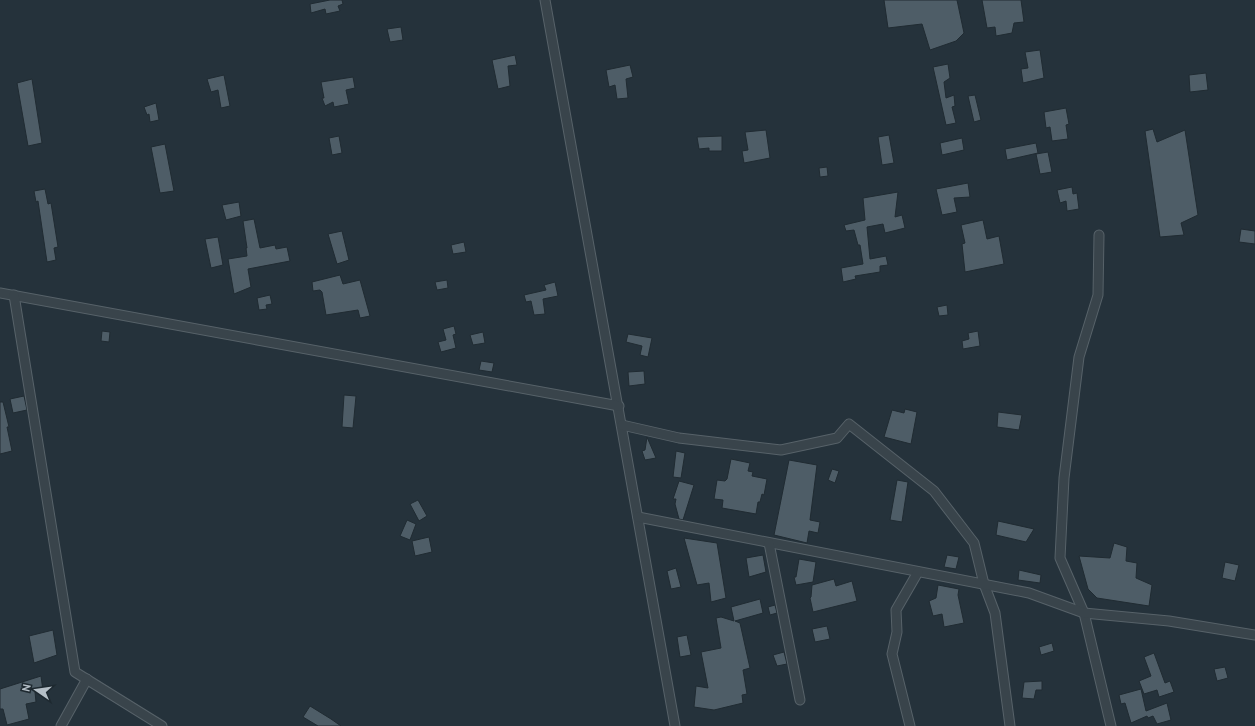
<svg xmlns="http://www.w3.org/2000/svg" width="1255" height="726" viewBox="0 0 1255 726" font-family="'PT Sans',sans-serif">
	<rect width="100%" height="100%" fill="#25323b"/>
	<g fill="#4e5d67" stroke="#202b32">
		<polygon points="330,0 342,0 343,4 338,6 340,11 326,14 325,9 311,13 310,4"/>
		<polygon points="884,0 957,0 964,33 956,41 930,50 922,24 888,28"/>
		<polygon points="982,0 1021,0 1024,22 1014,23 1012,33 996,36 995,27 987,28"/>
		<polygon points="401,27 403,40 390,42 387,29"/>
		<polygon points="1040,50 1044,78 1023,83 1021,69 1028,68 1025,52"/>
		<polygon points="515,55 517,65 508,66 510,86 498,89 492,60"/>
		<polygon points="948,64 950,78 944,82 946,98 954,95 955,106 952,107 956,123 946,125 933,67"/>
		<polygon points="630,65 633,77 626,79 628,98 617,99 615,85 609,87 606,70"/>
		<polygon points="1206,73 1208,90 1190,92 1189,75"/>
		<polygon points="224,75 230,106 221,108 218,90 211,92 207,79"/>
		<polygon points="353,77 355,88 346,90 349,104 334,107 333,102 325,106 322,98 324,98 321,82"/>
		<polygon points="32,79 42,143 28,146 17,83"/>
		<polygon points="975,95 981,120 974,122 968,96"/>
		<polygon points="156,103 159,120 150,122 149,114 147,115 144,107"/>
		<polygon points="1066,108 1069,124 1066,125 1068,139 1052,141 1050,127 1046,128 1044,112"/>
		<polygon points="1153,129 1157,142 1185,130 1198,215 1181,223 1184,235 1160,237 1145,131"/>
		<polygon points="766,130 770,158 744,163 742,151 748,150 745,132"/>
		<polygon points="889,135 894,163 882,165 878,137"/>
		<polygon points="339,136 342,153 332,155 329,138"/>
		<polygon points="722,136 722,151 709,151 709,148 699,149 697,137"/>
		<polygon points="962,138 964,150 942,155 940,143"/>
		<polygon points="1036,143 1038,153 1007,160 1005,149"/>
		<polygon points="165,144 174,191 160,193 151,147"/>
		<polygon points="1048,152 1052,172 1040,174 1036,154"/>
		<polygon points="827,167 828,176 820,177 819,168"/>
		<polygon points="968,183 970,197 954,198 957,212 942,215 936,189"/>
		<polygon points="1072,187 1073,194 1077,193 1079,209 1067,211 1066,201 1060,203 1057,190"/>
		<polygon points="45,189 48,204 51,203 58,247 54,248 56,260 47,262 38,201 36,202 34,191"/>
		<polygon points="898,192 895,217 902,215 905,228 885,233 883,224 867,227 870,259 886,256 888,265 880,266 880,272 855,276 856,279 843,282 841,268 863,264 860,245 858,245 854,230 846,231 844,225 865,220 863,198"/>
		<polygon points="239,202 241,216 226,220 222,205"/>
		<polygon points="254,219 260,248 275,245 276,249 287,247 290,261 248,269 251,287 234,294 228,259 247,256 246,248 247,248 243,221"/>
		<polygon points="983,220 987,239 999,236 1004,264 965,272 962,244 965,243 961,225"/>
		<polygon points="1241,229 1255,231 1255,244 1239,242"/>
		<polygon points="342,231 349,260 337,264 328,234"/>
		<polygon points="218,237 223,265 211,268 205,239"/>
		<polygon points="464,242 466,252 453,254 451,245"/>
		<polygon points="340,275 343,284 360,280 370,316 360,318 358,310 326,315 322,292 320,290 313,291 312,282"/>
		<polygon points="447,280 448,288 437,290 435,282"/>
		<polygon points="555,282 558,296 543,299 545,314 534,315 531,301 526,302 524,295 546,290 544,285"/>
		<polygon points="270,295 272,304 266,305 267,309 259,310 257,298"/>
		<polygon points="947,305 948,315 939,316 937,307"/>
		<polygon points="454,326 456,334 453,335 456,348 441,352 438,342 446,340 443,329"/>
		<polygon points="102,331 110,332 109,342 101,341"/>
		<polygon points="978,331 980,346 963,349 962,341 969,339 968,333"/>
		<polygon points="483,332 485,343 473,345 470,335"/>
		<polygon points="628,334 652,338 648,357 640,355 642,346 626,342"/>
		<polygon points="481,361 494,363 492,372 479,370"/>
		<polygon points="644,371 645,384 629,386 628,372"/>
		<polygon points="344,395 356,396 353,428 342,427"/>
		<polygon points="24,396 27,410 13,413 10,399"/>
		<polygon points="0,402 3,402 9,427 7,427 12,451 0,454"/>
		<polygon points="905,409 917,412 911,444 884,437 892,410 904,413"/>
		<polygon points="998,412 1022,415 1019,430 997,427"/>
		<polygon points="647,437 656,458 645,460 642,451 645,450"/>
		<polygon points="676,451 685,453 681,478 673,477"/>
		<polygon points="731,459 750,463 748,471 753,472 752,476 767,479 764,495 762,494 760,502 758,502 756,514 722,508 723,500 714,499 717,480 725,481 727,479"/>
		<polygon points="789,460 817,465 810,520 820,522 818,533 809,531 807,543 774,535"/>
		<polygon points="832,469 839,471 835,483 828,480"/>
		<polygon points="897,480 908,482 902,522 890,520"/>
		<polygon points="679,481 694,485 683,520 679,519 675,504 676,499 673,499"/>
		<polygon points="418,500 427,516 419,521 410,504"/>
		<polygon points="407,520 416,524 410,540 400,536"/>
		<polygon points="998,521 1034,529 1026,542 996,535"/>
		<polygon points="429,537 432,552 415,556 412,541"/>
		<polygon points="684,538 717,543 726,598 711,602 709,583 697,585"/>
		<polygon points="1114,543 1127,547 1126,561 1137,563 1136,578 1152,585 1149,606 1097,598 1088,589 1079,556 1110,558"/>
		<polygon points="763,555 766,572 749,577 746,558"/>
		<polygon points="947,555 959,557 956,569 944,567"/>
		<polygon points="799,559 816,562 813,582 796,585 794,577 796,577"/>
		<polygon points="1225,562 1239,565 1235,581 1222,578"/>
		<polygon points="676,568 681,587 671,589 667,571"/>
		<polygon points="1019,570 1041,575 1040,583 1018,580"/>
		<polygon points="834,579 836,586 852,581 857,601 813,612 810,598 811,597 812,585"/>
		<polygon points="938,585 959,589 958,595 964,623 944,627 942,614 933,616 929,601 936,598"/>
		<polygon points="760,599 763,613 735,621 740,623 750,668 743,670 747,694 742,695 743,703 714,710 694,707 696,686 708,688 701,652 721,648 716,618 721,617 734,621 731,607"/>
		<polygon points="775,605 777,613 770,615 768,607"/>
		<polygon points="827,626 830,639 815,642 812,629"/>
		<polygon points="53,630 57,655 34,663 29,636"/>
		<polygon points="687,635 691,655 680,657 677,637"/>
		<polygon points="1052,643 1054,651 1041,655 1039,647"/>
		<polygon points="784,652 787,664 777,666 773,655"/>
		<polygon points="1154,653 1165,683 1170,681 1174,692 1159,697 1157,690 1144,694 1139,681 1151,676 1144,657"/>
		<polygon points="1225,667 1228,678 1217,681 1214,669"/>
		<polygon points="41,676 43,691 35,692 36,702 26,704 29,719 7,725 3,709 0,709 0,689"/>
		<polygon points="1042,681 1042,690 1036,690 1034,699 1022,698 1024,682"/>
		<polygon points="1141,689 1146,711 1167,703 1171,720 1157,724 1153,716 1148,718 1147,716 1131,723 1125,703 1121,704 1119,695"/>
		<polygon points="310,706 331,719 341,726 318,726 303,717"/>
	</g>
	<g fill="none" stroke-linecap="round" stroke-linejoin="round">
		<defs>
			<g id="minor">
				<polyline points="545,0 675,726"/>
				<polyline points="1099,235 1098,295 1079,357 1064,478 1060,558 1084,613 1111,726"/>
				<polyline points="0,293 619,406"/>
				<polyline points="14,295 75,672 162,726"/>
				<polyline points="622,425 679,438 781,450 837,438 849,424 934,491 974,543 984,584 995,613 1010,726"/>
				<polyline points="638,517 1029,593 1084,613 1169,621 1255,635"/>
				<polyline points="769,543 800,700"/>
				<polyline points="61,726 87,679"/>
				<polyline points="910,726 892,654 897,632 896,610 918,572"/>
			</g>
		</defs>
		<use href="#minor" stroke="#576269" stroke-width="11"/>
		<use href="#minor" stroke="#39444b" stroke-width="9"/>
	</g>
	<g transform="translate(36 690) rotate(283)" stroke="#1e2930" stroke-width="3" paint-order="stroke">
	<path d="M0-3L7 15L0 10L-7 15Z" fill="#b5bfc7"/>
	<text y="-6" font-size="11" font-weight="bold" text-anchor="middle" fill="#b5bfc7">N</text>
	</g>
</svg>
